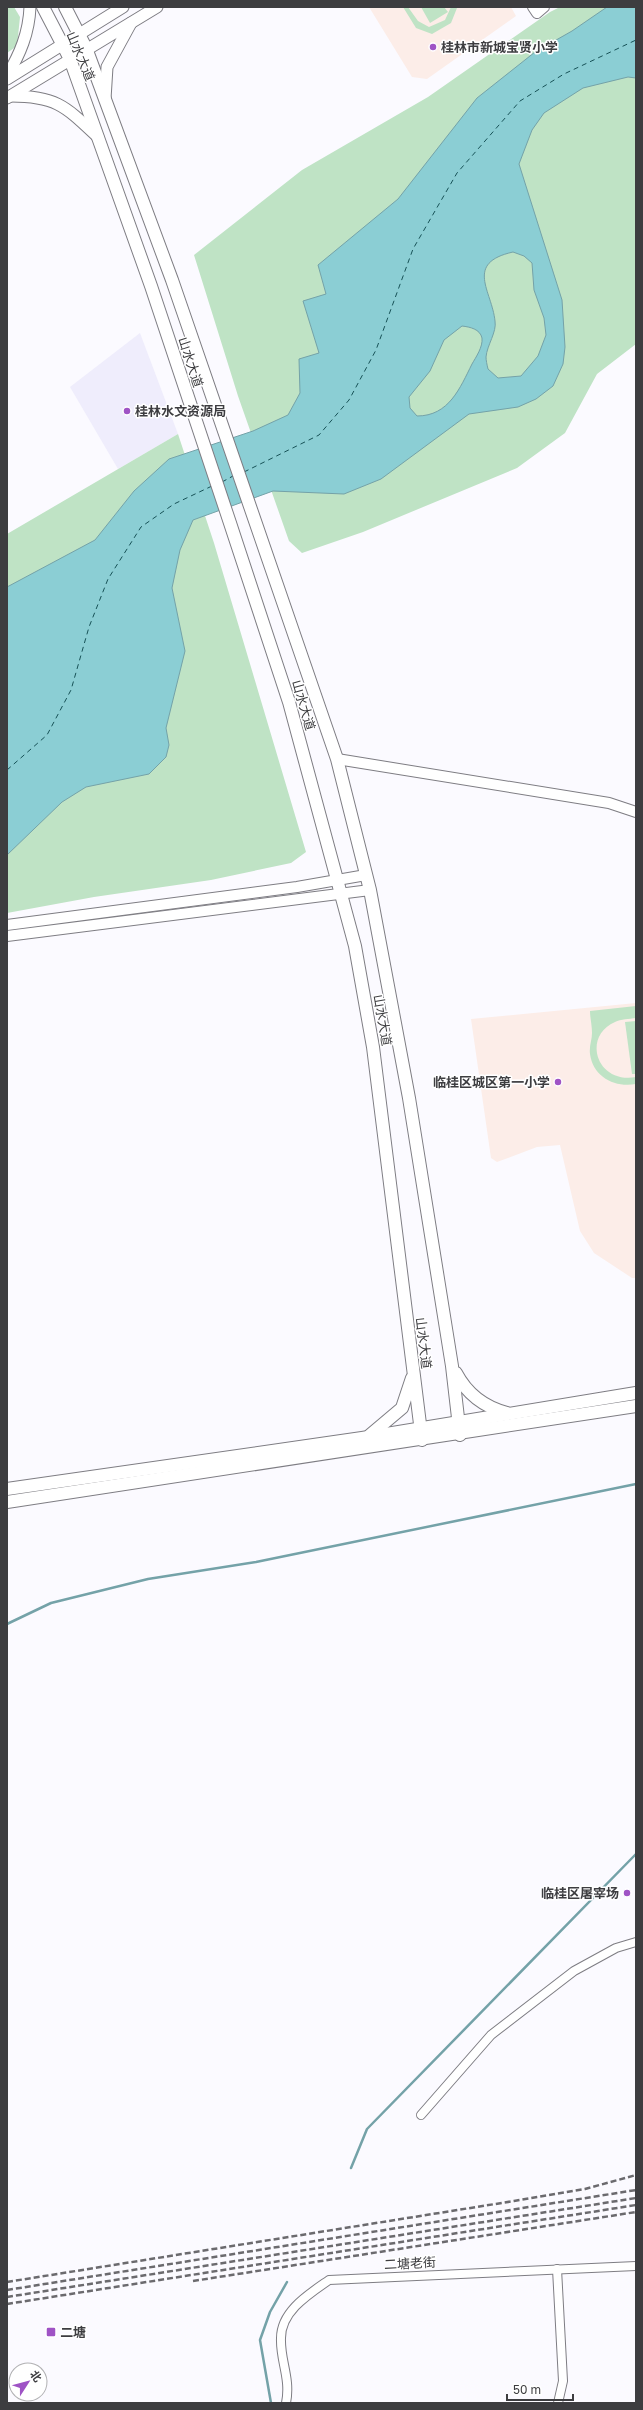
<svg xmlns="http://www.w3.org/2000/svg" width="643" height="2410" viewBox="0 0 643 2410" font-family="'Golos Text','Noto Sans SC',sans-serif">
	<rect width="100%" height="100%" fill="#fbfaff"/>
	<polygon fill="#efedfc" points="140,333 178,434 118,469 70,387"/>
	<g fill="#fcede8">
		<polygon points="369,7 511,7 516,16 427,79 412,77"/>
		<polygon points="636,1003 636,1278 632,1278 594,1253 580,1231 560,1145 537,1147 497,1162 491,1158 471,1019"/>
	</g>
	<g fill="#bfe3c5">
		<polygon points="7,7 14,7 20,17 17,46 7,53"/>
		<polygon points="403,7 408,7 418,21 429,27 445,20 451,7 457,8 451,23 432,34 416,28"/>
		<polygon points="421,7 444,7 448,12 430,23"/>
		<polygon points="560,7 636,7 636,344 597,374 565,433 517,468 363,532 302,553 289,541 238,396 194,255 302,170 428,97 550,12"/>
		<polygon points="178,434 214,543 306,852 291,863 211,880 94,897 7,913 7,534"/>
		<path d="M 636,1006 L 636,1018 C 629,1019 621,1019 615,1022 C 582,1036 596,1084 636,1077 L 636,1084 C 615,1088 593,1077 590,1054 C 589,1046 592,1040 592,1033 C 592,1025 590,1018 590,1011 Z"/>
		<polygon points="636,1021 636,1074 632,1074 625,1022"/>
	</g>
	<path fill="#8bced4" stroke="#74a2a8" fill-rule="evenodd" d="M 607,7 L 636,7 L 636,78 L 628,77 L 583,88 L 544,113 L 532,130 L 519,164 L 562,300 L 565,347 L 563,364 L 553,386 L 536,399 L 518,407 L 469,414 L 381,479 L 344,494 L 273,491 L 193,520 L 180,550 L 172,588 L 185,651 L 166,728 L 169,745 L 166,757 L 149,774 L 86,787 L 62,802 L 7,855 L 7,587 L 95,540 L 134,491 L 169,459 L 253,431 L 288,415 L 300,393 L 299,359 L 319,353 L 303,301 L 326,294 L 318,265 L 398,199 L 477,98 L 535,52 L 572,31 ZM 513,252 L 524,256 L 532,263 L 534,290 L 544,318 L 546,335 L 538,356 L 521,376 L 498,378 L 488,369 C 487,365 486,360 486,357 C 487,345 497,332 495,321 C 492,291 464,263 513,252 ZM 462,326 C 470,327 480,329 482,338 C 483,347 476,357 472,364 C 460,388 449,416 417,416 L 410,408 L 409,397 L 430,371 L 444,340 Z"/>
	<g fill="none" stroke-linecap="round" stroke-linejoin="round">
		<g stroke="#74a2a8" stroke-width="2.5">
			<polyline points="7,1624 51,1603 148,1579 256,1562 636,1484"/>
			<polyline points="351,2168 367,2129 636,1854"/>
			<polyline points="271,2403 260,2340 270,2312 287,2282"/>
		</g>
		<g stroke="#175257" stroke-width="1" stroke-dasharray="5 4" stroke-linecap="butt">
			<polyline points="244,472 319,435 349,400 376,350 413,249 457,173 520,101 564,74 636,40"/>
			<polyline points="222,482 233,476"/>
			<polyline points="7,770 47,735 71,690 89,627 108,579 141,527 174,504 212,486"/>
		</g>
		<defs>
			<g id="minor">
				<polyline points="421,2115 491,2035 574,1971 616,1948 636,1942"/>
				<polyline points="557,2269 563,2381 558,2403"/>
				<path d="M 286,2403 C 291,2378 280,2361 281,2338 C 281,2311 309,2294 329,2280 L 636,2266"/>
			</g>
			<g id="tertiary">
				<polyline points="533,7 537,13 544,7"/>
				<polyline points="337,759 609,803 636,812"/>
				<polyline points="7,925 297,887 366,875"/>
				<polyline points="7,936 370,890"/>
			</g>
			<g id="secondary">
				<path d="M 7,76 C 20,54 29,33 30,7"/>
				<polyline points="7,79 123,7"/>
				<path d="M 11,96 C 57,96 66,107 98,137"/>
				<polyline points="7,98 157,7"/>
				<polyline points="105,99 107,67 131,23"/>
			</g>
			<g id="primary">
				<polyline points="43,7 70,59 151,286 230,523 289,702 355,946 373,1047 422,1440"/>
				<polyline points="65,7 86,48 172,280 337,759 370,890 409,1098 452,1366 460,1435"/>
				<path d="M 456,1373 C 467,1394 484,1407 507,1413"/>
				<polyline points="370,1435 402,1408 412,1378"/>
				<polyline points="7,1489 362,1438 636,1393"/>
				<polyline points="7,1502 636,1406"/>
			</g>
		</defs>
		<use href="#minor" stroke="#7e7d83" stroke-width="10"/>
		<use href="#tertiary" stroke="#7e7d83" stroke-width="12"/>
		<use href="#secondary" stroke="#7e7d83" stroke-width="13"/>
		<use href="#primary" stroke="#7e7d83" stroke-width="14"/>
		<use href="#minor" stroke="#fff" stroke-width="8"/>
		<use href="#tertiary" stroke="#fff" stroke-width="10"/>
		<use href="#secondary" stroke="#fff" stroke-width="11"/>
		<use href="#primary" stroke="#fff" stroke-width="12"/>
		<g stroke="#6b6a6e" stroke-width="2.5" stroke-dasharray="6 3" stroke-linecap="butt">
			<polyline points="193,2281 636,2212"/>
			<polyline points="7,2282 514,2201 585,2189 636,2175"/>
			<polyline points="7,2290 636,2190"/>
			<polyline points="7,2297 636,2198"/>
			<polyline points="7,2304 636,2205"/>
		</g>
	</g>
	<g fill="#9f53c5" stroke="#fff" stroke-width="1.5">
		<circle cx="433" cy="47" r="4"/>
		<circle cx="127" cy="411" r="4"/>
		<circle cx="558" cy="1082" r="4"/>
		<circle cx="627" cy="1893" r="4"/>
		<rect x="46" y="2327" width="10" height="10" rx="2"/>
	</g>
	<g text-anchor="middle" stroke-width="3" stroke-linejoin="round" paint-order="stroke">
		<g font-size="13" font-weight="bold" fill="#3d3d40" stroke="#fff" text-anchor="start">
			<text x="441" y="52">桂林市新城宝贤小学</text>
			<text x="135" y="416">桂林水文资源局</text>
			<text x="550" y="1087" text-anchor="end">临桂区城区第一小学</text>
			<text x="619" y="1898" text-anchor="end">临桂区屠宰场</text>
			<text x="60" y="2337">二塘</text>
		</g>
		<g font-size="13" fill="#3d3d40" stroke="#fff">
			<text transform="translate(81 56) rotate(67)" y="5">山水大道</text>
			<text transform="translate(191 362) rotate(72)" y="5">山水大道</text>
			<text transform="translate(304 705) rotate(74)" y="5">山水大道</text>
			<text transform="translate(383 1020) rotate(80)" y="5">山水大道</text>
			<text transform="translate(424 1343) rotate(83)" y="5">山水大道</text>
			<text transform="translate(410 2263) rotate(-3)" y="5">二塘老街</text>
		</g>
	</g>
	<rect width="643" height="2410" fill="none" stroke="#3d3d40" stroke-width="16"/>
	<g transform="translate(28 2382) rotate(54)"><circle r="19" fill="#ffffff" stroke="#b1b1b3"/>
	<path d="M0-3L7 15L0 10L-7 15Z" fill="#9f53c5"/>
	<text y="-6" font-size="11" font-weight="bold" text-anchor="middle" fill="#3d3d40">北</text>
	</g>
	<path d="M507 2394v6h66v-6" fill="none" stroke="#3d3d40" stroke-width="2"/>
	<text x="513" y="2394" font-size="12" fill="#3d3d40" stroke="#ffffff" stroke-width="3" paint-order="stroke">50 m</text>
</svg>
